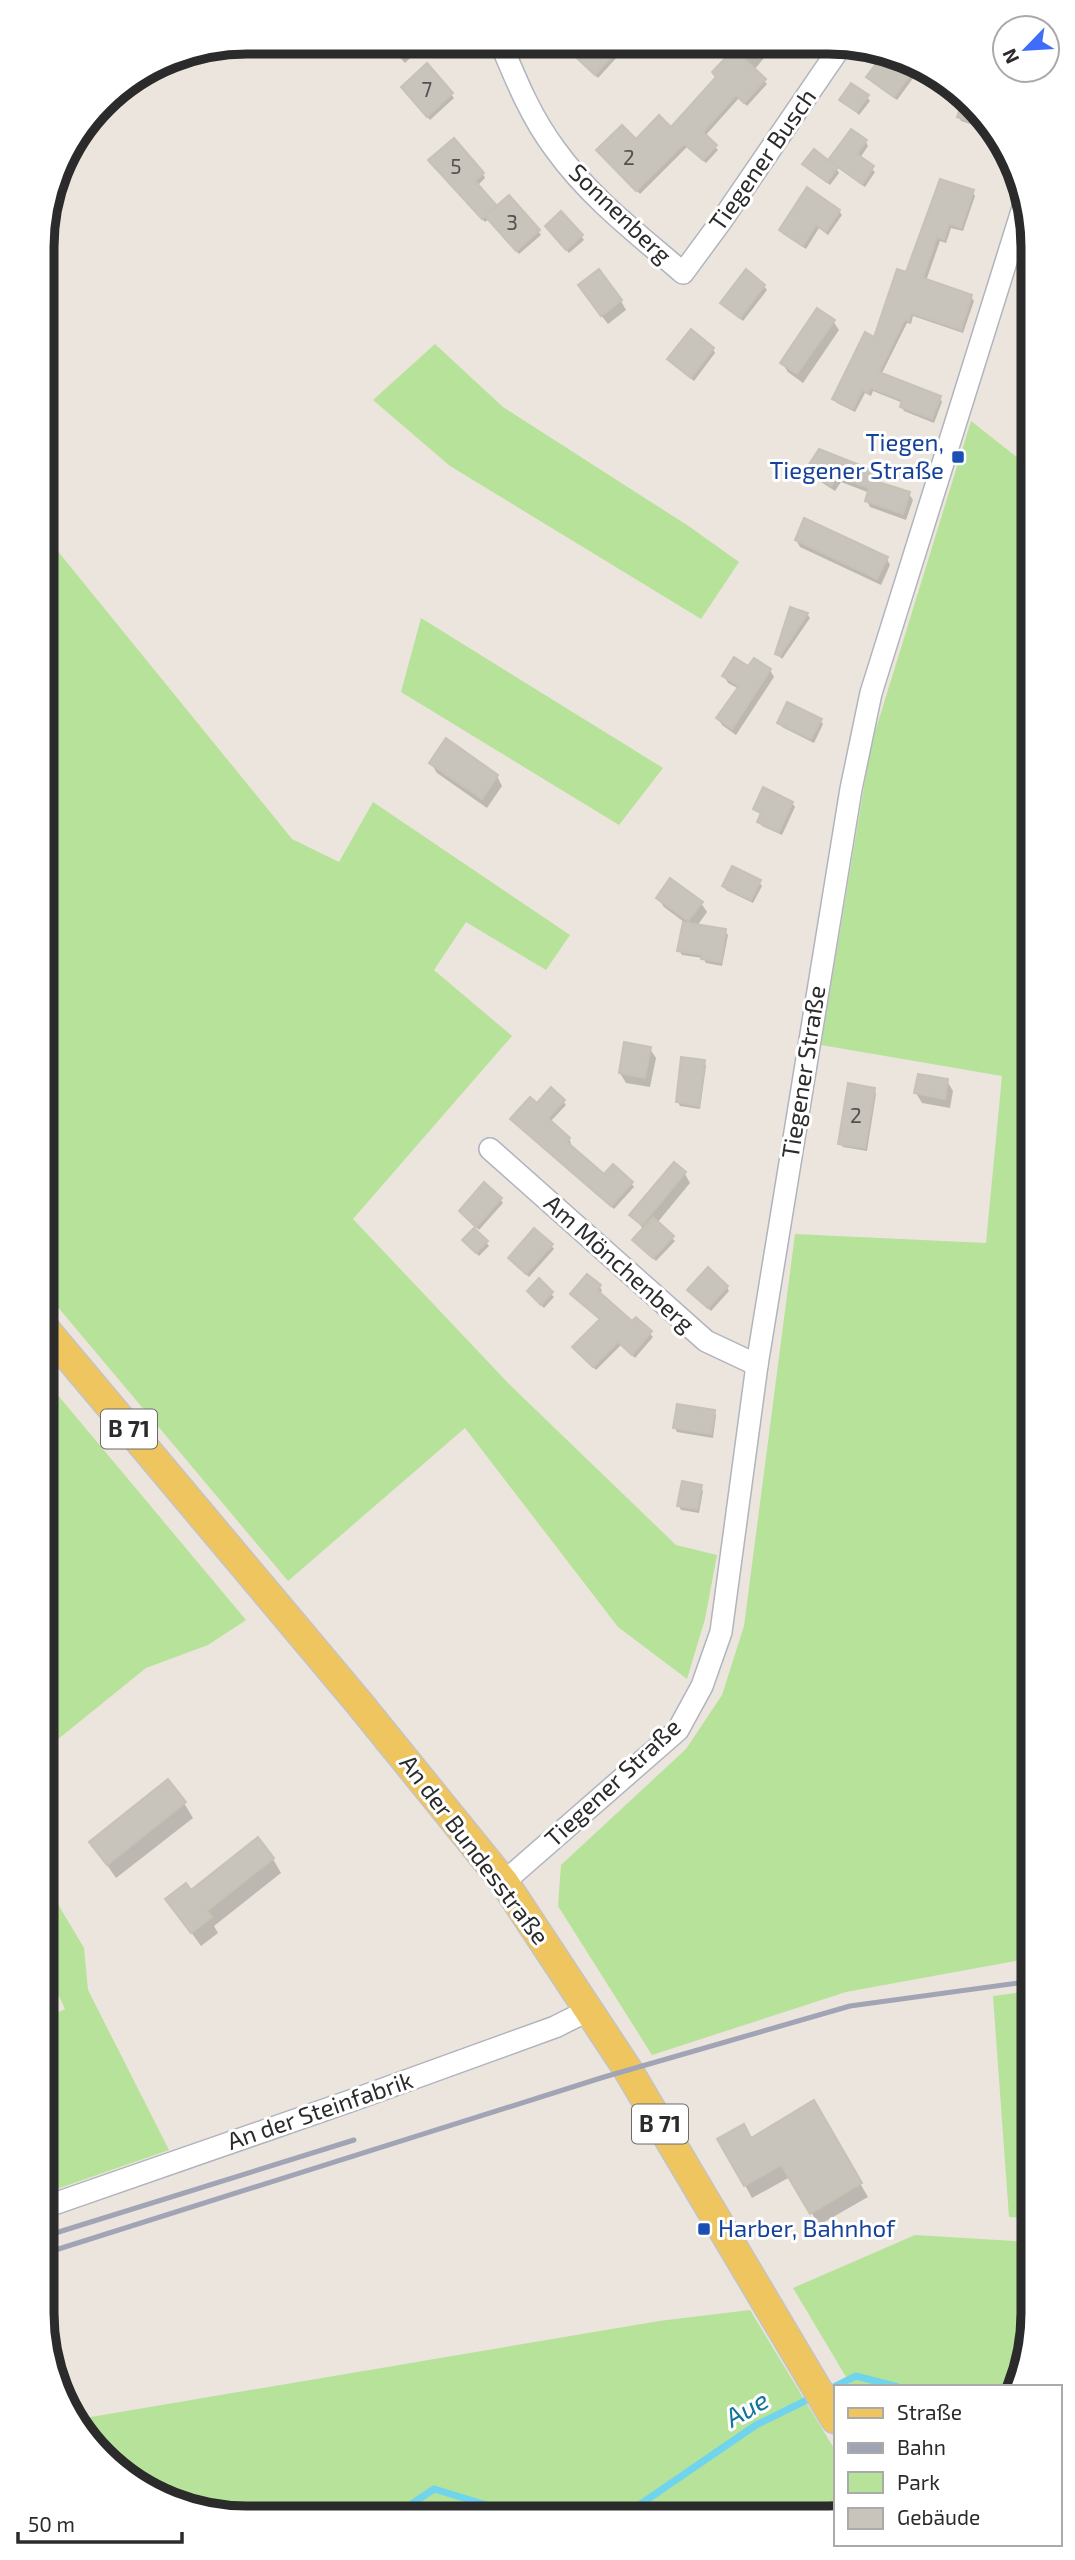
<svg xmlns="http://www.w3.org/2000/svg" width="1075" height="2560" viewBox="0 0 1075 2560" font-family="'Exo 2',sans-serif">
	<rect width="100%" height="100%" fill="#ece5dd"/>
	<g fill="#b7e29a">
		<polygon points="435,344 503,407 690,527 739,562 701,619 450,466 373,400"/>
		<polygon points="971,421 1027,465 1031,1958 846,1992 652,2055 558,1906 561,1865 686,1749 722,1695 744,1626 795,1234 986,1243 1002,1076 821,1045 871,745"/>
		<polygon points="43,533 292,839 339,862 373,802 570,935 546,970 466,922 434,970 512,1036 353,1219 509,1384 676,1545 717,1555 705,1619 687,1679 618,1627 465,1428 288,1581 46,1293"/>
		<polygon points="421,618 663,768 619,825 401,692"/>
		<polygon points="46,1381 246,1620 208,1645 146,1668 47,1748"/>
		<polygon points="47,1886 84,1948 88,1990 169,2150 48,2192 48,2017 65,2009 48,1974"/>
		<polygon points="1032,1991 1032,2218 1009,2217 993,1996"/>
		<polygon points="915,2235 1032,2242 1033,2325 1018,2387 852,2387 793,2288"/>
		<polygon points="750,2310 835,2450 835,2511 208,2514 112,2467 73,2420 659,2321"/>
	</g>
	<g fill="#0003">
		<polygon points="386,43 425,43 425,44 405,63"/>
		<polygon points="562,44 607,44 618,56 598,78"/>
		<polygon points="739,45 775,45 754,70 767,84 747,106 739,98 705,136 718,150 706,163 687,147 640,194 601,155 671,129 717,78 714,73"/>
		<polygon points="887,52 922,66 897,100 868,78"/>
		<polygon points="427,66 454,98 430,120 405,91"/>
		<polygon points="867,97 870,101 859,115 841,100"/>
		<polygon points="966,97 973,102 988,130 961,121 959,117"/>
		<polygon points="851,131 866,142 868,146 860,158 875,172 865,187 835,166 839,173 830,185 804,164 828,162"/>
		<polygon points="454,140 483,174 485,178 477,186 495,207 538,231 541,235 519,254 489,219 485,222 432,165"/>
		<polygon points="972,191 975,196 963,231 951,228 946,243 940,241 926,281 971,297 974,301 963,333 913,316 911,324 907,323 881,375 940,398 942,402 934,423 904,411 902,407 903,403 873,391 871,396 865,393 855,412 837,403 834,399 875,339 907,275"/>
		<polygon points="839,211 842,215 828,235 819,228 806,249 783,234 781,230"/>
		<polygon points="549,230 581,236 584,240 569,253"/>
		<polygon points="764,286 767,290 743,321 722,303"/>
		<polygon points="585,295 621,301 626,310 608,324"/>
		<polygon points="833,321 839,330 803,383 788,372 782,363"/>
		<polygon points="713,349 715,353 694,381 669,360"/>
		<polygon points="808,469 874,472 878,479 876,483 909,494 913,500 906,520 870,507 867,501 870,493 841,482 835,491 812,476"/>
		<polygon points="796,540 887,559 890,565 881,585 800,547"/>
		<polygon points="791,609 807,614 810,618 782,659 777,654"/>
		<polygon points="754,660 770,670 774,677 736,735 722,725 718,718 739,689 728,683 724,676 749,668"/>
		<polygon points="820,720 823,724 814,743 782,727 779,723"/>
		<polygon points="431,763 497,776 502,786 487,808 437,773"/>
		<polygon points="792,803 795,807 782,835 762,826 759,822 762,816 755,809"/>
		<polygon points="759,882 762,886 753,903 726,890 724,886"/>
		<polygon points="658,898 701,903 707,912 697,926 725,931 728,935 722,966 706,963 703,958 682,955 679,950 684,922 664,907"/>
		<polygon points="650,1049 656,1058 650,1087 626,1083 620,1073"/>
		<polygon points="703,1061 706,1066 700,1109 680,1106 678,1102"/>
		<polygon points="947,1081 953,1091 950,1108 922,1103 916,1093"/>
		<polygon points="874,1089 876,1094 867,1151 843,1147 840,1143"/>
		<polygon points="563,1101 566,1105 550,1122 569,1139 571,1143 569,1146 604,1176 631,1183 634,1187 614,1209 512,1119 537,1105"/>
		<polygon points="674,1164 685,1174 690,1183 657,1223 675,1241 656,1261 634,1240 644,1230 632,1215"/>
		<polygon points="500,1199 503,1203 479,1230 461,1211"/>
		<polygon points="464,1240 486,1242 489,1246 479,1256"/>
		<polygon points="551,1245 554,1249 529,1277 513,1262"/>
		<polygon points="539,1281 554,1297 544,1308 531,1295"/>
		<polygon points="600,1287 602,1291 599,1294 632,1324 636,1319 653,1337 635,1358 621,1345 596,1370 577,1351 601,1320 572,1294"/>
		<polygon points="727,1287 729,1291 711,1311 690,1290"/>
		<polygon points="714,1411 716,1415 713,1438 677,1432 675,1428"/>
		<polygon points="701,1487 703,1491 699,1513 681,1510 679,1506"/>
		<polygon points="184,1803 193,1818 116,1878 91,1842"/>
		<polygon points="273,1859 281,1873 214,1926 218,1933 201,1946 167,1899 190,1892"/>
		<polygon points="813,2103 868,2197 819,2225 790,2177 752,2198 720,2140 750,2140"/>
	</g>
	<g fill="none" stroke-linecap="round" stroke-linejoin="round">
		<g stroke="#71d4ed" stroke-width="7">
			<polyline points="826,2391 856,2376 898,2387"/>
			<polyline points="629,2512 756,2425 815,2396"/>
			<polyline points="398,2513 434,2489 513,2513"/>
		</g>
	</g>
	<g fill="#c8c3bb" stroke="#c8c1b6" stroke-width="2">
		<polygon points="562,44 623,44 595,75"/>
		<polygon points="734,49 766,79 744,103 736,95 703,132 717,145 703,160 684,144 636,191 596,150 622,125 636,139 659,115 671,127 716,77 712,72"/>
		<polygon points="885,52 919,63 894,97 866,77"/>
		<polygon points="427,63 453,93 427,117 401,87"/>
		<polygon points="851,83 869,95 857,112 839,100"/>
		<polygon points="964,96 973,102 987,127 957,117"/>
		<polygon points="851,129 867,140 857,154 874,166 862,184 830,161 838,167 827,182 802,164 814,149 828,160"/>
		<polygon points="454,138 484,173 475,181 497,206 482,219 428,160"/>
		<polygon points="940,179 974,190 961,228 949,224 944,240 937,237 923,278 972,295 961,330 911,313 909,321 905,319 879,372 941,396 932,419 900,407 902,400 871,388 868,393 862,390 853,409 832,399 865,332 874,337 897,269 906,272"/>
		<polygon points="807,187 840,210 826,232 816,225 803,246 779,230"/>
		<polygon points="509,195 540,230 516,251 485,216"/>
		<polygon points="561,211 583,235 566,250 545,226"/>
		<polygon points="599,269 622,300 601,316 578,285"/>
		<polygon points="746,269 765,285 740,318 720,303"/>
		<polygon points="817,308 835,320 797,374 780,363"/>
		<polygon points="691,329 714,348 691,378 667,359"/>
		<polygon points="819,449 875,471 872,480 910,492 903,514 865,501 869,488 837,477 831,486 806,469"/>
		<polygon points="804,518 888,557 877,579 795,540"/>
		<polygon points="790,607 808,613 780,656 775,654"/>
		<polygon points="734,657 748,666 754,658 771,669 732,729 716,718 739,686 722,676"/>
		<polygon points="787,702 822,719 811,739 777,723"/>
		<polygon points="446,738 498,775 482,799 429,763"/>
		<polygon points="763,787 793,802 779,832 757,822 761,813 753,809"/>
		<polygon points="732,866 761,880 751,900 722,886"/>
		<polygon points="670,878 703,902 688,921 656,898"/>
		<polygon points="683,922 726,929 721,962 701,959 702,955 677,951"/>
		<polygon points="624,1042 651,1047 645,1078 619,1073"/>
		<polygon points="681,1057 705,1060 699,1106 676,1102"/>
		<polygon points="918,1074 948,1079 945,1099 914,1093"/>
		<polygon points="848,1083 875,1088 865,1148 838,1144"/>
		<polygon points="551,1087 565,1100 548,1118 570,1138 567,1142 604,1174 613,1164 633,1182 611,1206 510,1119 530,1097 537,1103"/>
		<polygon points="674,1162 686,1172 642,1225 629,1215"/>
		<polygon points="484,1182 502,1198 476,1227 459,1211"/>
		<polygon points="653,1217 674,1236 653,1258 632,1240"/>
		<polygon points="474,1228 488,1241 476,1253 462,1240"/>
		<polygon points="534,1228 553,1244 526,1274 508,1258"/>
		<polygon points="708,1267 728,1286 708,1308 687,1290"/>
		<polygon points="587,1274 601,1285 597,1290 632,1321 636,1317 652,1331 632,1355 618,1342 593,1367 572,1347 600,1319 570,1294"/>
		<polygon points="539,1278 553,1292 541,1305 527,1291"/>
		<polygon points="677,1404 715,1410 711,1434 673,1428"/>
		<polygon points="682,1481 702,1485 697,1509 677,1506"/>
		<polygon points="168,1779 186,1802 107,1865 89,1842"/>
		<polygon points="258,1837 274,1858 207,1911 212,1917 191,1933 165,1899 186,1883 191,1890"/>
		<polygon points="814,2100 862,2183 810,2214 781,2165 744,2186 717,2139 744,2124 751,2138"/>
	</g>
	<g fill="none" stroke-linecap="round" stroke-linejoin="round">
		<defs>
			<g id="minor">
				<path d="M 501,44 C 516,80 531,117 555,149 C 590,198 638,234 683,273 L 722,220 L 841,46"/>
				<polyline points="490,1149 706,1341 757,1365"/>
				<polyline points="504,1882 678,1730 702,1686 721,1632 757,1365 851,789 871,693 1026,198"/>
				<polyline points="48,2206 356,2099 555,2027 589,2010"/>
			</g>
			<polyline id="major" points="46,1330 359,1703 504,1882 628,2070 835,2419"/>
		</defs>
		<use href="#minor" stroke="#b1b4be" stroke-width="24"/>
		<use href="#major" stroke="#c4c4c4" stroke-width="31"/>
		<use href="#minor" stroke="#fff" stroke-width="21"/>
		<use href="#major" stroke="#efc55f" stroke-width="28"/>
		<g stroke="#a0a4b5" stroke-width="5">
			<polyline points="49,2235 354,2140"/>
			<polyline points="49,2252 604,2077 850,2006 1032,1981"/>
		</g>
	</g>
	<g fill="#1a4fb4" stroke="#fff" stroke-width="2.5">
		<rect x="951" y="450" width="14" height="14" rx="3.5"/>
		<rect x="697" y="2222" width="14" height="14" rx="3.5"/>
	</g>
	<g text-anchor="middle" stroke-width="6" stroke-linejoin="round" paint-order="stroke">
		<g font-size="21" fill="#52514f">
			<text x="427" y="97">7</text>
			<text x="629" y="165">2</text>
			<text x="456" y="174">5</text>
			<text x="512" y="230">3</text>
			<text x="856" y="1123">2</text>
		</g>
		<g fill="#fff" stroke="#6b6b6b" stroke-width="2">
			<rect x="101" y="1409.5" width="56" height="39" rx="5"/>
			<rect x="632" y="2104.5" width="56" height="39" rx="5"/>
		</g>
		<g font-size="23" font-weight="bold" fill="#2b2b2b">
			<text x="129" y="1437">B 71</text>
			<text x="660" y="2132">B 71</text>
		</g>
		<g font-size="24" fill="#2b2b2b" stroke="#fff">
			<text transform="translate(763 160) rotate(-55)" y="8">Tiegener Busch</text>
			<text transform="translate(620 214) rotate(44)" y="8">Sonnenberg</text>
			<text transform="translate(804 1072) rotate(-81)" y="8">Tiegener Straße</text>
			<text transform="translate(619 1264) rotate(42)" y="8">Am Mönchenberg</text>
			<text transform="translate(613 1783) rotate(-43)" y="8">Tiegener Straße</text>
			<text transform="translate(474 1850) rotate(53)" y="8">An der Bundesstraße</text>
			<text transform="translate(320 2111) rotate(-19)" y="8">An der Steinfabrik</text>
		</g>
		<g font-size="24" fill="#164399" stroke="#fff" text-anchor="end">
			<text x="944" y="451">Tiegen,<tspan x="944" dy="28">Tiegener Straße</tspan></text>
			<text x="718" y="2237" text-anchor="start">Harber, Bahnhof</text>
		</g>
		<g font-size="26" font-style="italic" fill="#0f739a" stroke="#fff">
			<text transform="translate(747 2409) rotate(-30)" y="9">Aue</text>
		</g>
	</g>
	<path d="M0 0H1075V2560H0ZM247 54H828A193 193 0 0 1 1021 247V2313A193 193 0 0 1 828 2506H247A193 193 0 0 1 54 2313V247A193 193 0 0 1 247 54Z" fill="#fff" fill-rule="evenodd"/>
	<path fill="none" stroke="#2b2b2b" stroke-width="9" d="M247 54H828A193 193 0 0 1 1021 247V2313A193 193 0 0 1 828 2506H247A193 193 0 0 1 54 2313V247A193 193 0 0 1 247 54Z"/>
	<rect x="834" y="2385" width="228" height="161" fill="#ffffff" stroke="#aaaaaa" stroke-width="2"/>
	<rect x="848" y="2408" width="35" height="10" fill="#efc55f" stroke="#aaaaaa" stroke-width="2"/>
	<text x="897" y="2420" font-size="21" fill="#2b2b2b">Straße</text>
	<rect x="848" y="2443" width="35" height="10" fill="#a0a4b5" stroke="#aaaaaa" stroke-width="2"/>
	<text x="897" y="2455" font-size="21" fill="#2b2b2b">Bahn</text>
	<rect x="848" y="2472" width="35" height="21" fill="#b7e29a" stroke="#aaaaaa" stroke-width="2"/>
	<text x="897" y="2490" font-size="21" fill="#2b2b2b">Park</text>
	<rect x="848" y="2508" width="35" height="21" fill="#c8c3bb" stroke="#aaaaaa" stroke-width="2"/>
	<text x="897" y="2525" font-size="21" fill="#2b2b2b">Gebäude</text>
	<g transform="translate(1026 49) rotate(245)"><circle r="33" fill="#ffffff" stroke="#aaaaaa" stroke-width="2"/>
	<path d="M0-5L12 26L0 18L-12 26Z" fill="#3f6cf8"/>
	<text y="-10" font-size="19" font-weight="bold" text-anchor="middle" fill="#2b2b2b">N</text>
	</g>
	<path d="M18 2532v10h164v-10" fill="none" stroke="#2b2b2b" stroke-width="3.5"/>
	<text x="28" y="2532" font-size="21" fill="#2b2b2b" stroke="#ffffff" stroke-width="5" paint-order="stroke">50 m</text>
</svg>
